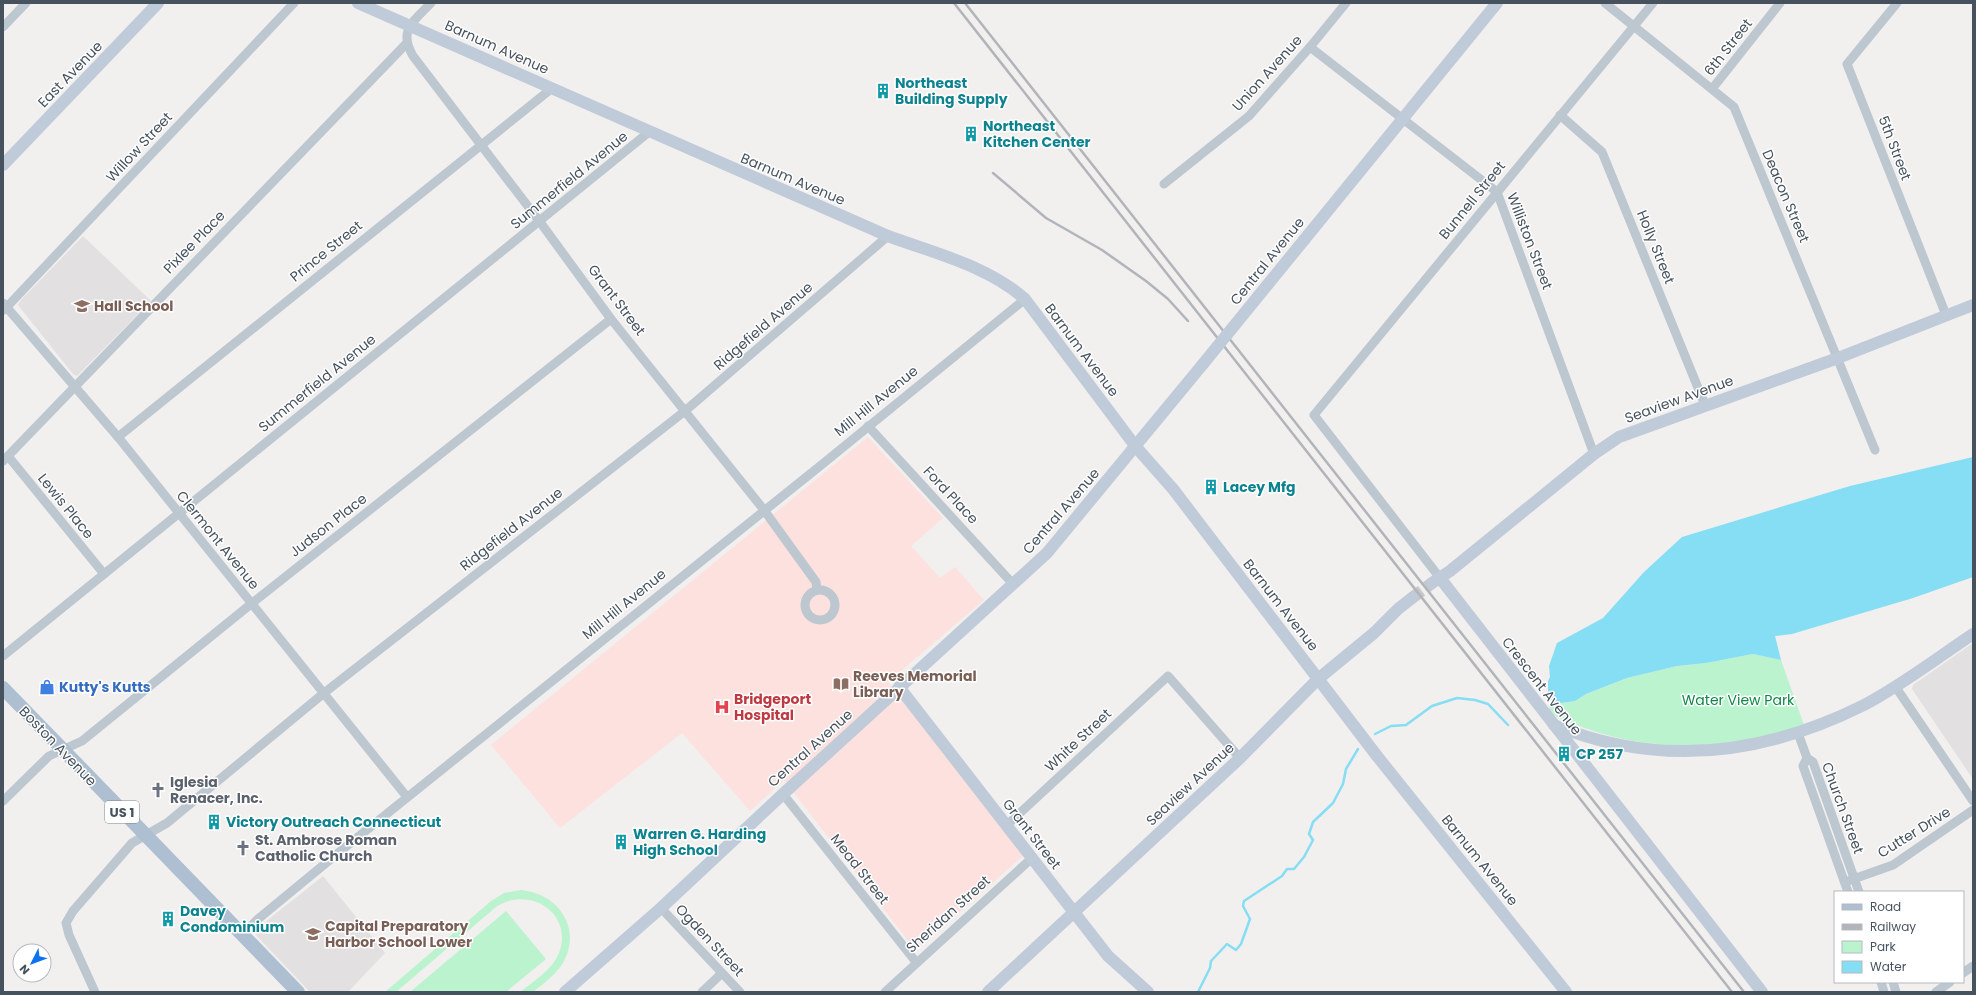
<svg xmlns="http://www.w3.org/2000/svg" width="1976" height="995" viewBox="0 0 1976 995" font-family="Poppins,sans-serif">
	<rect width="100%" height="100%" fill="#f2efef"/>
	<g fill="#e3e0e1">
		<polygon points="83,236 151,301 77,376 73,374 18,305 21,300"/>
		<polygon points="1973,643 1973,779 1912,689 1913,685"/>
		<polygon points="323,876 385,953 348,992 310,992 256,935 259,927"/>
	</g>
	<polygon fill="#fde1de" points="868,437 943,518 911,546 940,578 955,567 984,600 888,682 1024,855 916,951 784,780 750,811 682,733 560,828 491,745"/>
	<g fill="#bbf3cf">
		<path d="M 1753,654 L 1781,660 L 1804,725 C 1734,749 1655,754 1585,728 C 1570,723 1558,721 1548,709 L 1554,704 L 1575,701 L 1586,694 L 1627,678 L 1677,666 L 1706,663 Z"/>
		<path d="M 521,890 C 557,893 582,927 564,961 C 557,974 544,983 533,992 L 520,992 C 534,981 552,970 559,953 C 574,913 529,885 496,907 L 396,992 L 385,992 L 491,901 L 504,893 Z"/>
		<polygon points="506,911 546,959 506,992 410,992"/>
	</g>
	<polygon fill="#85def3" points="1973,457 1973,577 1913,598 1792,634 1775,636 1781,660 1753,654 1706,663 1677,666 1627,678 1586,694 1575,701 1554,704 1548,695 1548,681 1550,677 1549,666 1557,643 1603,618 1644,572 1682,537 1850,486"/>
	<g fill="none" stroke-linecap="round" stroke-linejoin="round">
		<g stroke="#85def3" stroke-width="2.5">
			<polyline points="1375,734 1391,726 1406,725 1432,706 1457,698 1475,700 1488,704 1508,725"/>
			<polyline points="1198,992 1210,968 1211,961 1227,944 1236,950 1241,944 1250,919 1243,906 1244,901 1282,876 1287,869 1294,869 1304,857 1313,840 1309,834 1313,822 1333,803 1343,784 1346,769 1358,749"/>
		</g>
		<polyline stroke="#c7c8cb" stroke-width="12" stroke-dasharray="12 6" stroke-linecap="butt" points="1412,598 1432,583"/>
		<g stroke="#bcc7d0" stroke-width="9">
			<path d="M 431,3 C 413,22 398,30 413,56 L 540,222 L 611,319 L 764,510 L 816,582 L 817,590"/>
			<polyline points="1605,3 1734,107 1875,450"/>
			<polyline points="1897,3 1847,64 1946,315"/>
			<polyline points="3,27 26,3"/>
			<polyline points="1310,47 1497,192 1594,454"/>
			<polyline points="1712,89 1780,3"/>
			<polyline points="1560,115 1602,152 1705,405"/>
			<polyline points="1164,184 1249,116 1310,47 1346,3"/>
			<polyline points="3,303 118,437 407,797"/>
			<polyline points="4,310 294,3"/>
			<polyline points="868,426 1013,584"/>
			<polyline points="118,437 551,89"/>
			<polyline points="8,456 104,574"/>
			<polyline points="3,461 406,44"/>
			<polyline points="1440,578 1314,415 1653,3"/>
			<circle cx="820" cy="605" r="15"/>
			<polyline points="3,656 649,132"/>
			<polyline points="1895,686 1973,801"/>
			<polyline points="1798,733 1807,758 1813,762 1859,892"/>
			<polyline points="1807,758 1803,766 1848,892"/>
			<polyline points="783,794 916,962"/>
			<polyline points="3,801 49,756 82,741 251,604 611,319"/>
			<polyline points="1007,825 1168,676 1240,758"/>
			<polyline points="1845,882 1893,865 1973,810"/>
			<polyline points="661,908 740,992"/>
			<polyline points="243,934 258,919 343,849 825,462 1025,299"/>
			<polyline points="1963,973 1973,966"/>
			<polyline points="1881,982 1884,992"/>
			<polyline points="1893,982 1896,992"/>
			<polyline points="95,992 69,935 66,923 73,911 132,843 167,823 324,693 685,411 888,236"/>
			<polyline points="702,992 721,974"/>
			<polyline points="885,992 1032,858"/>
			<polyline points="1936,992 1950,982"/>
		</g>
		<g stroke="#bfcbd8" stroke-width="12">
			<path d="M 358,3 L 888,236 C 934,253 988,266 1025,299 L 1136,447 L 1173,489 L 1377,756 L 1566,992"/>
			<polyline points="3,165 158,3"/>
			<polyline points="1304,240 1497,3"/>
			<polyline points="1440,578 1762,992"/>
			<polyline points="1432,583 1450,571 1594,454 1619,437 1838,358 1973,305"/>
			<polyline points="899,687 1108,956 1148,992"/>
			<path d="M 1554,725 C 1659,768 1764,755 1864,705 C 1902,685 1937,658 1973,634"/>
			<polyline points="565,992 661,908 783,794 1047,553 1203,364"/>
			<polyline points="988,992 1240,758 1318,679 1374,633 1398,609 1412,598"/>
		</g>
		<polyline stroke="#adbfd0" stroke-width="14" points="3,688 298,992"/>
		<g stroke="#b1b5ba" stroke-width="2.5">
			<polyline points="954,3 1732,992"/>
			<polyline points="965,3 1744,992"/>
			<polyline points="993,173 1046,218 1102,250 1146,281 1168,299 1188,321"/>
		</g>
		<polyline stroke="#bfcbd8" stroke-width="12" points="1203,364 1304,240"/>
	</g>
	<defs>
		<symbol id="building-bare" viewBox="-9 -9 18 18"><path d="M-4-6H4V6H1V3H-1V6H-4ZM-2.5-4.3h1.7v1.8h-1.7ZM.8-4.3h1.7v1.8H.8ZM-2.5-1h1.7V.8h-1.7ZM.8-1h1.7V.8H.8Z" fill="#0f9aa8" stroke="#fff" stroke-width="2.5" paint-order="stroke"/></symbol>
		<symbol id="school-bare" viewBox="-9 -9 18 18"><path d="M0-5L7-2L0 1L-7-2ZM-4 1L0 2.5L4 1V4Q0 6-4 4Z" fill="#8d6e63" stroke="#fff" stroke-width="2.5" paint-order="stroke"/></symbol>
		<symbol id="library-bare" viewBox="-9 -9 18 18"><path d="M-6-4Q-3-5.5-.7-3.5V5Q-3 3-6 4ZM6-4Q3-5.5 .7-3.5V5Q3 3 6 4Z" fill="#8d6e63" stroke="#fff" stroke-width="2.5" paint-order="stroke"/></symbol>
		<symbol id="shop-bare" viewBox="-9 -9 18 18"><path d="M-5-2.5h2.3a2.7 3.5 0 0 1 5.4 0H5L5.5 6h-11ZM-1.5-2.5h3a1.5 2.3 0 0 0-3 0Z" fill="#3f7fe0" stroke="#fff" stroke-width="2.5" paint-order="stroke"/></symbol>
		<symbol id="hospital-bare" viewBox="-9 -9 18 18"><path d="M-5-5h3v3.5h4V-5h3V5h-3V1.5h-4V5h-3Z" fill="#e0444e" stroke="#fff" stroke-width="2.5" paint-order="stroke"/></symbol>
		<symbol id="church-bare" viewBox="-9 -9 18 18"><path d="M-1.2-6h2.4v3.5h3.3v2.4h-3.3V6h-2.4V-.1h-3.3v-2.4h3.3Z" fill="#6b7280" stroke="#fff" stroke-width="2.5" paint-order="stroke"/></symbol>
	</defs>
	<g fill-rule="evenodd">
		<use href="#building-bare" x="872" y="80" width="22" height="22"/>
		<use href="#building-bare" x="960" y="123" width="22" height="22"/>
		<use href="#school-bare" x="71" y="295" width="22" height="22"/>
		<use href="#building-bare" x="1200" y="476" width="22" height="22"/>
		<use href="#library-bare" x="830" y="673" width="22" height="22"/>
		<use href="#shop-bare" x="36" y="676" width="22" height="22"/>
		<use href="#hospital-bare" x="711" y="696" width="22" height="22"/>
		<use href="#building-bare" x="1553" y="743" width="22" height="22"/>
		<use href="#church-bare" x="147" y="779" width="22" height="22"/>
		<use href="#building-bare" x="203" y="811" width="22" height="22"/>
		<use href="#building-bare" x="610" y="831" width="22" height="22"/>
		<use href="#church-bare" x="232" y="837" width="22" height="22"/>
		<use href="#building-bare" x="157" y="908" width="22" height="22"/>
		<use href="#school-bare" x="302" y="923" width="22" height="22"/>
	</g>
	<g text-anchor="middle" stroke-width="3" stroke-linejoin="round" paint-order="stroke">
		<rect fill="#fff" stroke="#7e878f" stroke-width="1" x="105" y="801" width="34" height="22" rx="3"/>
		<g font-size="13" font-weight="bold" fill="#46535f">
			<text x="122" y="817">US 1</text>
		</g>
		<g font-size="14" fill="#46535f" stroke="#fff">
			<text transform="translate(497 47) rotate(24)" y="5">Barnum Avenue</text>
			<text transform="translate(1728 47) rotate(-52)" y="5">6th Street</text>
			<text transform="translate(1267 73) rotate(-48)" y="5">Union Avenue</text>
			<text transform="translate(70 74) rotate(-46)" y="5">East Avenue</text>
			<text transform="translate(139 147) rotate(-47)" y="5">Willow Street</text>
			<text transform="translate(1895 148) rotate(69)" y="5">5th Street</text>
			<text transform="translate(793 179) rotate(23)" y="5">Barnum Avenue</text>
			<text transform="translate(569 180) rotate(-39)" y="5">Summerfield Avenue</text>
			<text transform="translate(1786 196) rotate(67)" y="5">Deacon Street</text>
			<text transform="translate(1472 200) rotate(-51)" y="5">Bunnell Street</text>
			<text transform="translate(1530 241) rotate(69)" y="5">Williston Street</text>
			<text transform="translate(194 242) rotate(-46)" y="5">Pixlee Place</text>
			<text transform="translate(1656 247) rotate(68)" y="5">Holly Street</text>
			<text transform="translate(326 251) rotate(-39)" y="5">Prince Street</text>
			<text transform="translate(1267 261) rotate(-51)" y="5">Central Avenue</text>
			<text transform="translate(617 300) rotate(53)" y="5">Grant Street</text>
			<text transform="translate(763 326) rotate(-41)" y="5">Ridgefield Avenue</text>
			<text transform="translate(1082 350) rotate(53)" y="5">Barnum Avenue</text>
			<text transform="translate(317 383) rotate(-39)" y="5">Summerfield Avenue</text>
			<text transform="translate(1679 399) rotate(-20)" y="5">Seaview Avenue</text>
			<text transform="translate(876 401) rotate(-39)" y="5">Mill Hill Avenue</text>
			<text transform="translate(951 495) rotate(47)" y="5">Ford Place</text>
			<text transform="translate(66 506) rotate(51)" y="5">Lewis Place</text>
			<text transform="translate(1061 511) rotate(-49)" y="5">Central Avenue</text>
			<text transform="translate(328 525) rotate(-38)" y="5">Judson Place</text>
			<text transform="translate(511 529) rotate(-38)" y="5">Ridgefield Avenue</text>
			<text transform="translate(218 540) rotate(51)" y="5">Clermont Avenue</text>
			<text transform="translate(624 604) rotate(-39)" y="5">Mill Hill Avenue</text>
			<text transform="translate(1281 605) rotate(52)" y="5">Barnum Avenue</text>
			<text transform="translate(1542 686) rotate(52)" y="5">Crescent Avenue</text>
			<text transform="translate(1078 740) rotate(-43)" y="5">White Street</text>
			<text transform="translate(58 746) rotate(46)" y="5">Boston Avenue</text>
			<text transform="translate(810 748) rotate(-42)" y="5">Central Avenue</text>
			<text transform="translate(1190 784) rotate(-43)" y="5">Seaview Avenue</text>
			<text transform="translate(1843 808) rotate(70)" y="5">Church Street</text>
			<text transform="translate(1914 832) rotate(-32)" y="5">Cutter Drive</text>
			<text transform="translate(1032 834) rotate(52)" y="5">Grant Street</text>
			<text transform="translate(1480 860) rotate(51)" y="5">Barnum Avenue</text>
			<text transform="translate(860 869) rotate(52)" y="5">Mead Street</text>
			<text transform="translate(948 914) rotate(-42)" y="5">Sheridan Street</text>
			<text transform="translate(710 940) rotate(47)" y="5">Ogden Street</text>
		</g>
		<g font-size="14" font-weight="bold" fill="#0d838f" stroke="#fff" text-anchor="start">
			<text x="895" y="88">Northeast<tspan x="895" dy="16">Building Supply</tspan></text>
			<text x="983" y="131">Northeast<tspan x="983" dy="16">Kitchen Center</tspan></text>
			<text x="1223" y="492">Lacey Mfg</text>
			<text x="1576" y="759">CP 257</text>
			<text x="226" y="827">Victory Outreach Connecticut</text>
			<text x="633" y="839">Warren G. Harding<tspan x="633" dy="16">High School</tspan></text>
			<text x="180" y="916">Davey<tspan x="180" dy="16">Condominium</tspan></text>
		</g>
		<g font-size="14" font-weight="bold" fill="#785e54" stroke="#fff" text-anchor="start">
			<text x="94" y="311">Hall School</text>
			<text x="853" y="681">Reeves Memorial<tspan x="853" dy="16">Library</tspan></text>
			<text x="325" y="931">Capital Preparatory<tspan x="325" dy="16">Harbor School Lower</tspan></text>
		</g>
		<g font-size="14" font-weight="bold" fill="#366cbe" stroke="#fff" text-anchor="start">
			<text x="59" y="692">Kutty's Kutts</text>
		</g>
		<g font-size="14" font-weight="bold" fill="#be3a42" stroke="#fff" text-anchor="start">
			<text x="734" y="704">Bridgeport<tspan x="734" dy="16">Hospital</tspan></text>
		</g>
		<g font-size="14" fill="#108649" stroke="#fff">
			<text x="1738" y="705">Water View Park</text>
		</g>
		<g font-size="14" font-weight="bold" fill="#5b616d" stroke="#fff" text-anchor="start">
			<text x="170" y="787">Iglesia<tspan x="170" dy="16">Renacer, Inc.</tspan></text>
			<text x="255" y="845">St. Ambrose Roman<tspan x="255" dy="16">Catholic Church</tspan></text>
		</g>
	</g>
	<rect width="1976" height="995" fill="none" stroke="#46535f" stroke-width="8"/>
	<rect x="1834" y="891" width="130" height="92" fill="#ffffff" stroke="#b5babf"/>
	<rect x="1842" y="904" width="20" height="6" fill="#adbfd0" stroke="#b5babf"/>
	<text x="1870" y="911" font-size="12" fill="#46535f">Road</text>
	<rect x="1842" y="924" width="20" height="6" fill="#b1b5ba" stroke="#b5babf"/>
	<text x="1870" y="931" font-size="12" fill="#46535f">Railway</text>
	<rect x="1842" y="941" width="20" height="12" fill="#bbf3cf" stroke="#b5babf"/>
	<text x="1870" y="951" font-size="12" fill="#46535f">Park</text>
	<rect x="1842" y="961" width="20" height="12" fill="#85def3" stroke="#b5babf"/>
	<text x="1870" y="971" font-size="12" fill="#46535f">Water</text>
	<g transform="translate(32 963) rotate(228)"><circle r="19" fill="#ffffff" stroke="#b5babf"/>
	<path d="M0-3L7 15L0 10L-7 15Z" fill="#0b73f0"/>
	<text y="-6" font-size="11" font-weight="bold" text-anchor="middle" fill="#46535f">N</text>
	</g>
</svg>
